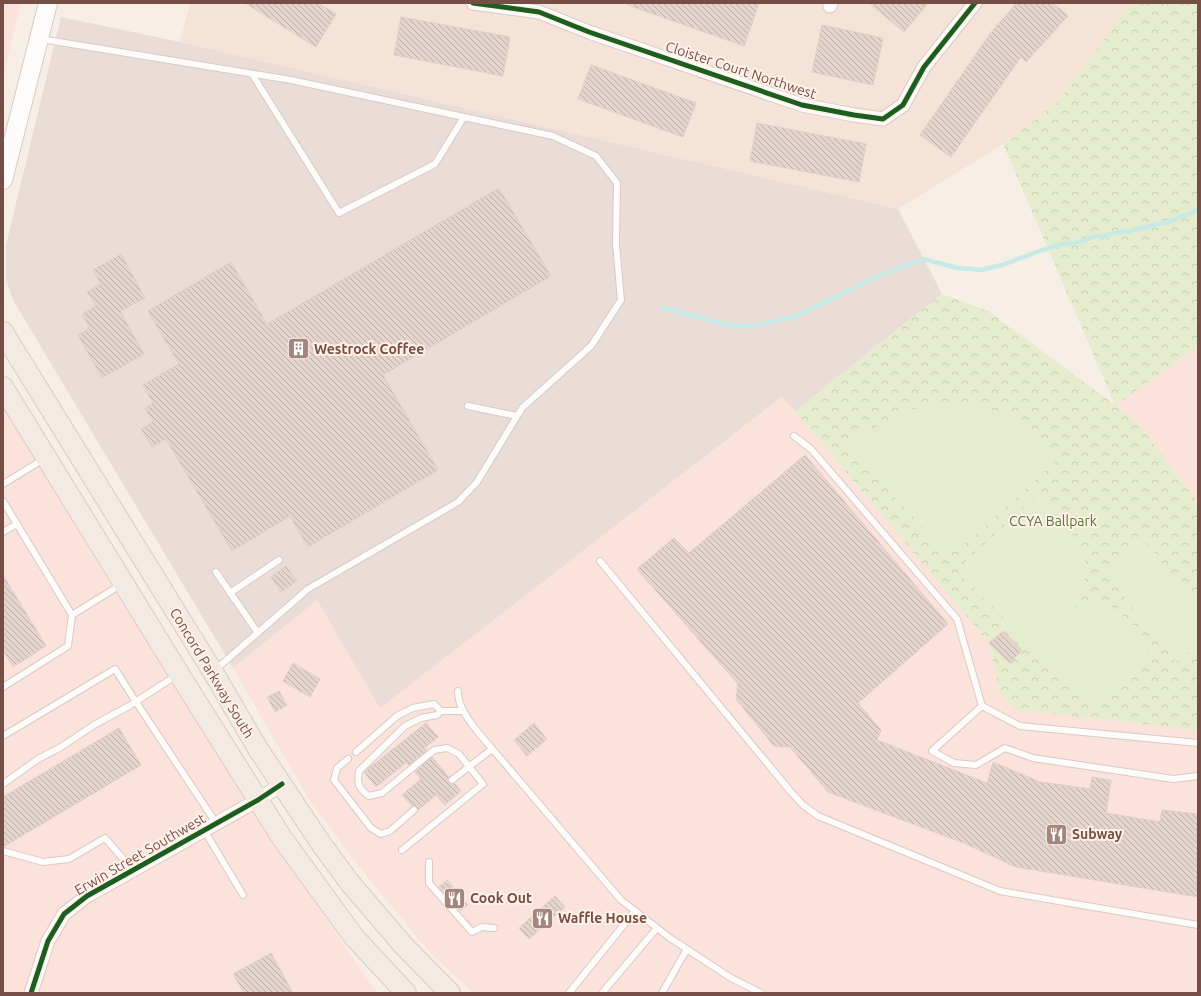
<svg xmlns="http://www.w3.org/2000/svg" width="1201" height="996" viewBox="0 0 1201 996" font-family="Ubuntu,sans-serif">
	<defs>
		<pattern id="forest-crowns" width="20" height="18" patternUnits="userSpaceOnUse"><rect width="20" height="18" fill="#e6edcf"/><path d="M2 6a3 3 0 1 1 6 0M12 15a3 3 0 1 1 6 0" fill="none" stroke="#c9cdb3"/></pattern>
		<pattern id="building-back-hatch" width="6" height="6" patternUnits="userSpaceOnUse"><rect width="6" height="6" fill="#e4d4ce"/><path d="M-1 5l2 2M0 0l6 6M5-1l2 2" fill="none" stroke="#bdaea9"/></pattern>
	</defs>
	<rect width="100%" height="100%" fill="#f7eee6"/>
	<polygon fill="#f5e3d7" points="190,3 1131,3 1057,103 1003,144 898,209 180,42"/>
	<g fill="#fbe2db">
		<polygon points="3,3 21,3 3,77"/>
		<polygon points="1198,347 1198,502 1138,423 1115,406"/>
		<polygon points="783,397 989,643 1000,694 1198,730 1198,993 474,993 430,953 358,865 312,804 233,668 317,600 381,707"/>
		<polygon points="3,404 104,574 298,878 377,993 3,993"/>
	</g>
	<polygon fill="#eaddd7" points="61,17 180,42 898,209 942,294 795,411 782,397 380,708 317,600 233,668 13,300 6,280 6,245"/>
	<polygon fill="url(#forest-crowns)" points="1131,3 1198,3 1198,347 1115,406 1138,423 1198,502 1198,730 1197,730 1015,710 1000,694 989,643 795,411 942,294 988,311 1115,405 1003,144 1057,103"/>
	<g fill="#e6edcf">
		<polygon points="945,404 982,405 1021,424 1060,457 978,533 957,550 944,550 890,492 848,442 907,410"/>
		<path d="M 1036,496 L 1045,505 L 1077,540 L 1085,561 L 1084,587 L 1074,607 C 1081,605 1088,601 1095,601 C 1116,602 1136,629 1149,643 L 1147,655 L 1098,702 L 1088,702 L 963,577 L 962,565 Z"/>
		<polygon points="1142,538 1198,607 1198,644 1176,662 1104,571"/>
	</g>
	<g fill="none" stroke-linecap="round" stroke-linejoin="round">
		<polyline stroke="#c7eae7" stroke-width="4.5" points="663,308 732,326 755,326 796,316 876,277 923,259 958,268 981,270 1002,265 1042,250 1066,243 1072,244 1097,236 1103,236 1124,231 1129,232 1139,228 1145,228 1156,224 1166,223 1198,210"/>
	</g>
	<g fill="url(#building-back-hatch)" stroke="#e0cfc8">
		<polygon points="245,3 318,3 336,14 316,47"/>
		<polygon points="628,3 759,3 744,46 628,5"/>
		<polygon points="869,3 928,3 904,32"/>
		<polygon points="1017,3 1053,3 1068,16 1026,62 1021,57 951,157 920,135 992,31"/>
		<polygon points="401,17 510,37 503,76 394,55"/>
		<polygon points="822,25 883,38 873,85 812,72"/>
		<polygon points="591,65 696,103 683,137 578,99"/>
		<polygon points="757,123 866,144 859,182 750,161"/>
		<polygon points="499,188 551,276 383,375 438,470 308,547 290,516 232,551 166,439 152,447 141,429 153,422 145,408 153,403 143,385 179,364 148,311 231,262 267,324"/>
		<polygon points="121,254 145,298 120,311 144,354 102,378 78,335 90,328 82,314 96,306 87,292 101,284 93,270"/>
		<polygon points="805,455 948,624 858,703 881,730 877,740 987,783 993,762 1040,782 1090,789 1092,777 1111,780 1106,813 1160,822 1162,810 1198,814 1198,897 1016,867 964,843 828,792 790,747 774,746 736,699 738,684 637,569 674,538 689,553"/>
		<polygon points="286,566 297,581 281,592 271,577"/>
		<polygon points="3,575 46,646 13,667 3,650"/>
		<polygon points="1003,631 1022,650 1010,663 989,643"/>
		<polygon points="293,663 320,679 310,697 283,681"/>
		<polygon points="279,691 287,705 275,712 267,697"/>
		<polygon points="426,723 438,737 424,748 427,750 409,765 407,762 376,787 364,772"/>
		<polygon points="534,723 547,739 527,756 514,740"/>
		<polygon points="119,728 141,765 3,847 3,797"/>
		<polygon points="432,757 449,777 448,780 449,783 452,784 455,784 461,791 445,805 436,795 418,810 416,806 412,806 402,795 421,779 415,772"/>
		<polygon points="447,880 468,905 460,911 439,887"/>
		<polygon points="555,896 565,907 529,939 519,928"/>
		<polygon points="271,953 293,993 244,993 233,974"/>
	</g>
	<g fill="none" stroke-linecap="round" stroke-linejoin="round">
		<defs>
			<g id="lane">
				<polyline points="41,39 291,80 553,136 596,156 617,183 616,244 621,300 591,346 522,408 477,482 458,502 308,589 215,670"/>
				<polyline points="252,74 339,213 435,164 464,117"/>
				<polyline points="468,406 517,416"/>
				<polyline points="794,436 811,449 957,619 982,706"/>
				<polyline points="3,484 44,459"/>
				<polyline points="3,501 72,615 122,584"/>
				<polyline points="3,532 17,524"/>
				<polyline points="600,561 791,792 803,805 818,816 1000,891 1198,925"/>
				<polyline points="216,572 258,633"/>
				<polyline points="230,593 279,560"/>
				<polyline points="3,687 68,646 72,615"/>
				<path d="M 458,691 C 458,707 468,719 477,731 L 621,900 L 670,938 L 731,978 L 761,993"/>
				<polyline points="3,736 115,669 136,702 216,823"/>
				<polyline points="1198,743 1020,726 982,706 932,751 954,763 976,765 1005,748 1033,758 1173,779 1198,776"/>
				<polyline points="356,752 397,716 413,708 434,704 441,711"/>
				<polyline points="348,759 337,768 334,780 371,828 381,834 390,831 414,810"/>
				<polyline points="452,780 492,749"/>
				<polyline points="3,784 38,759 61,747 94,725 129,706 177,675"/>
				<polyline points="204,830 243,895"/>
				<path d="M 402,850 L 483,784 L 459,754 L 447,748 L 434,750 L 382,793 L 369,796 C 358,788 357,784 359,771 L 405,726 L 421,718 L 437,715 L 441,711 L 463,711"/>
				<polyline points="3,851 43,862 69,859 105,838 132,869"/>
				<polyline points="429,862 429,883 472,932 482,927 494,928"/>
				<polyline points="569,993 635,911"/>
				<polyline points="602,993 657,928"/>
				<polyline points="662,993 687,949"/>
			</g>
			<g id="street">
				<polyline points="473,3 539,12 589,32 802,105 854,115 883,119 903,105 924,67 975,3"/>
				<polyline points="830,6 831,3"/>
				<polyline points="31,993 48,941 64,914 87,896 258,800 282,784"/>
			</g>
			<polyline id="secondary" points="3,180 48,3"/>
			<g id="primary">
				<polyline points="3,332 213,672 258,749 322,845 350,883 403,945 450,993"/>
				<polyline points="3,387 181,677 282,838 354,937 406,993"/>
			</g>
		</defs>
		<use href="#lane" stroke="#d8cac5" stroke-width="8"/>
		<use href="#street" stroke="#d8cac5" stroke-width="15"/>
		<use href="#secondary" stroke="#d9cbc5" stroke-width="20"/>
		<use href="#primary" stroke="#d8cbc6" stroke-width="22"/>
		<use href="#lane" stroke="#fefcfb" stroke-width="6"/>
		<use href="#street" stroke="#fefcfb" stroke-width="13"/>
		<use href="#secondary" stroke="#fefcfb" stroke-width="18"/>
		<use href="#primary" stroke="#f2eae3" stroke-width="20"/>
		<defs>
			<g id="cycleway">
				<polyline points="473,3 539,12 589,32 802,105 854,115 883,119 903,105 924,67 975,3"/>
				<polyline points="31,993 48,941 64,914 87,896 258,800 282,784"/>
			</g>
		</defs>
		<use href="#cycleway" stroke="#fff1e7" stroke-width="8"/>
		<use href="#cycleway" stroke="#1b5e20" stroke-width="5"/>
	</g>
	<defs>
		<symbol id="building-square" viewBox="-11 -11 22 22"><rect x="-9" y="-9" width="18" height="18" rx="4" fill="#a3867d" stroke="#fff1e7"/><path d="M-4-6H4V6H1V3H-1V6H-4ZM-2.5-4.3h1.7v1.8h-1.7ZM.8-4.3h1.7v1.8H.8ZM-2.5-1h1.7V.8h-1.7ZM.8-1h1.7V.8H.8Z" fill="#fff"/></symbol>
		<symbol id="restaurant-square" viewBox="-11 -11 22 22"><rect x="-9" y="-9" width="18" height="18" rx="4" fill="#a3867d" stroke="#fff1e7"/><path d="M-5-6h1v4h1v-4h1v4h1v-4h1v5L-1.5 .5V6h-2V.5L-5-1ZM5-6V6H3V1.5H1.5Q1.5-4 5-6Z" fill="#fff"/></symbol>
	</defs>
	<g fill-rule="evenodd">
		<use href="#building-square" x="286" y="336" width="25" height="25"/>
		<use href="#restaurant-square" x="1044" y="822" width="25" height="25"/>
		<use href="#restaurant-square" x="442" y="886" width="25" height="25"/>
		<use href="#restaurant-square" x="530" y="906" width="25" height="25"/>
	</g>
	<g text-anchor="middle" stroke-width="4" stroke-linejoin="round" paint-order="stroke">
		<g font-size="14" fill="#764e45" stroke="#fff1e7">
			<text transform="translate(741 70) rotate(18)" y="5">Cloister Court Northwest</text>
			<text transform="translate(212 673) rotate(59)" y="5">Concord Parkway South</text>
			<text transform="translate(140 854) rotate(-30)" y="5">Erwin Street Southwest</text>
		</g>
		<g font-size="14" font-weight="bold" fill="#764e45" stroke="#fff1e7" text-anchor="start">
			<text x="314" y="354">Westrock Coffee</text>
			<text x="1072" y="839">Subway</text>
			<text x="470" y="903">Cook Out</text>
			<text x="558" y="923">Waffle House</text>
		</g>
		<g font-size="14" fill="#57773a" stroke="#fff1e7">
			<text x="1053" y="526">CCYA Ballpark</text>
		</g>
	</g>
	<rect width="1201" height="996" fill="none" stroke="#764e45" stroke-width="8"/>
</svg>
